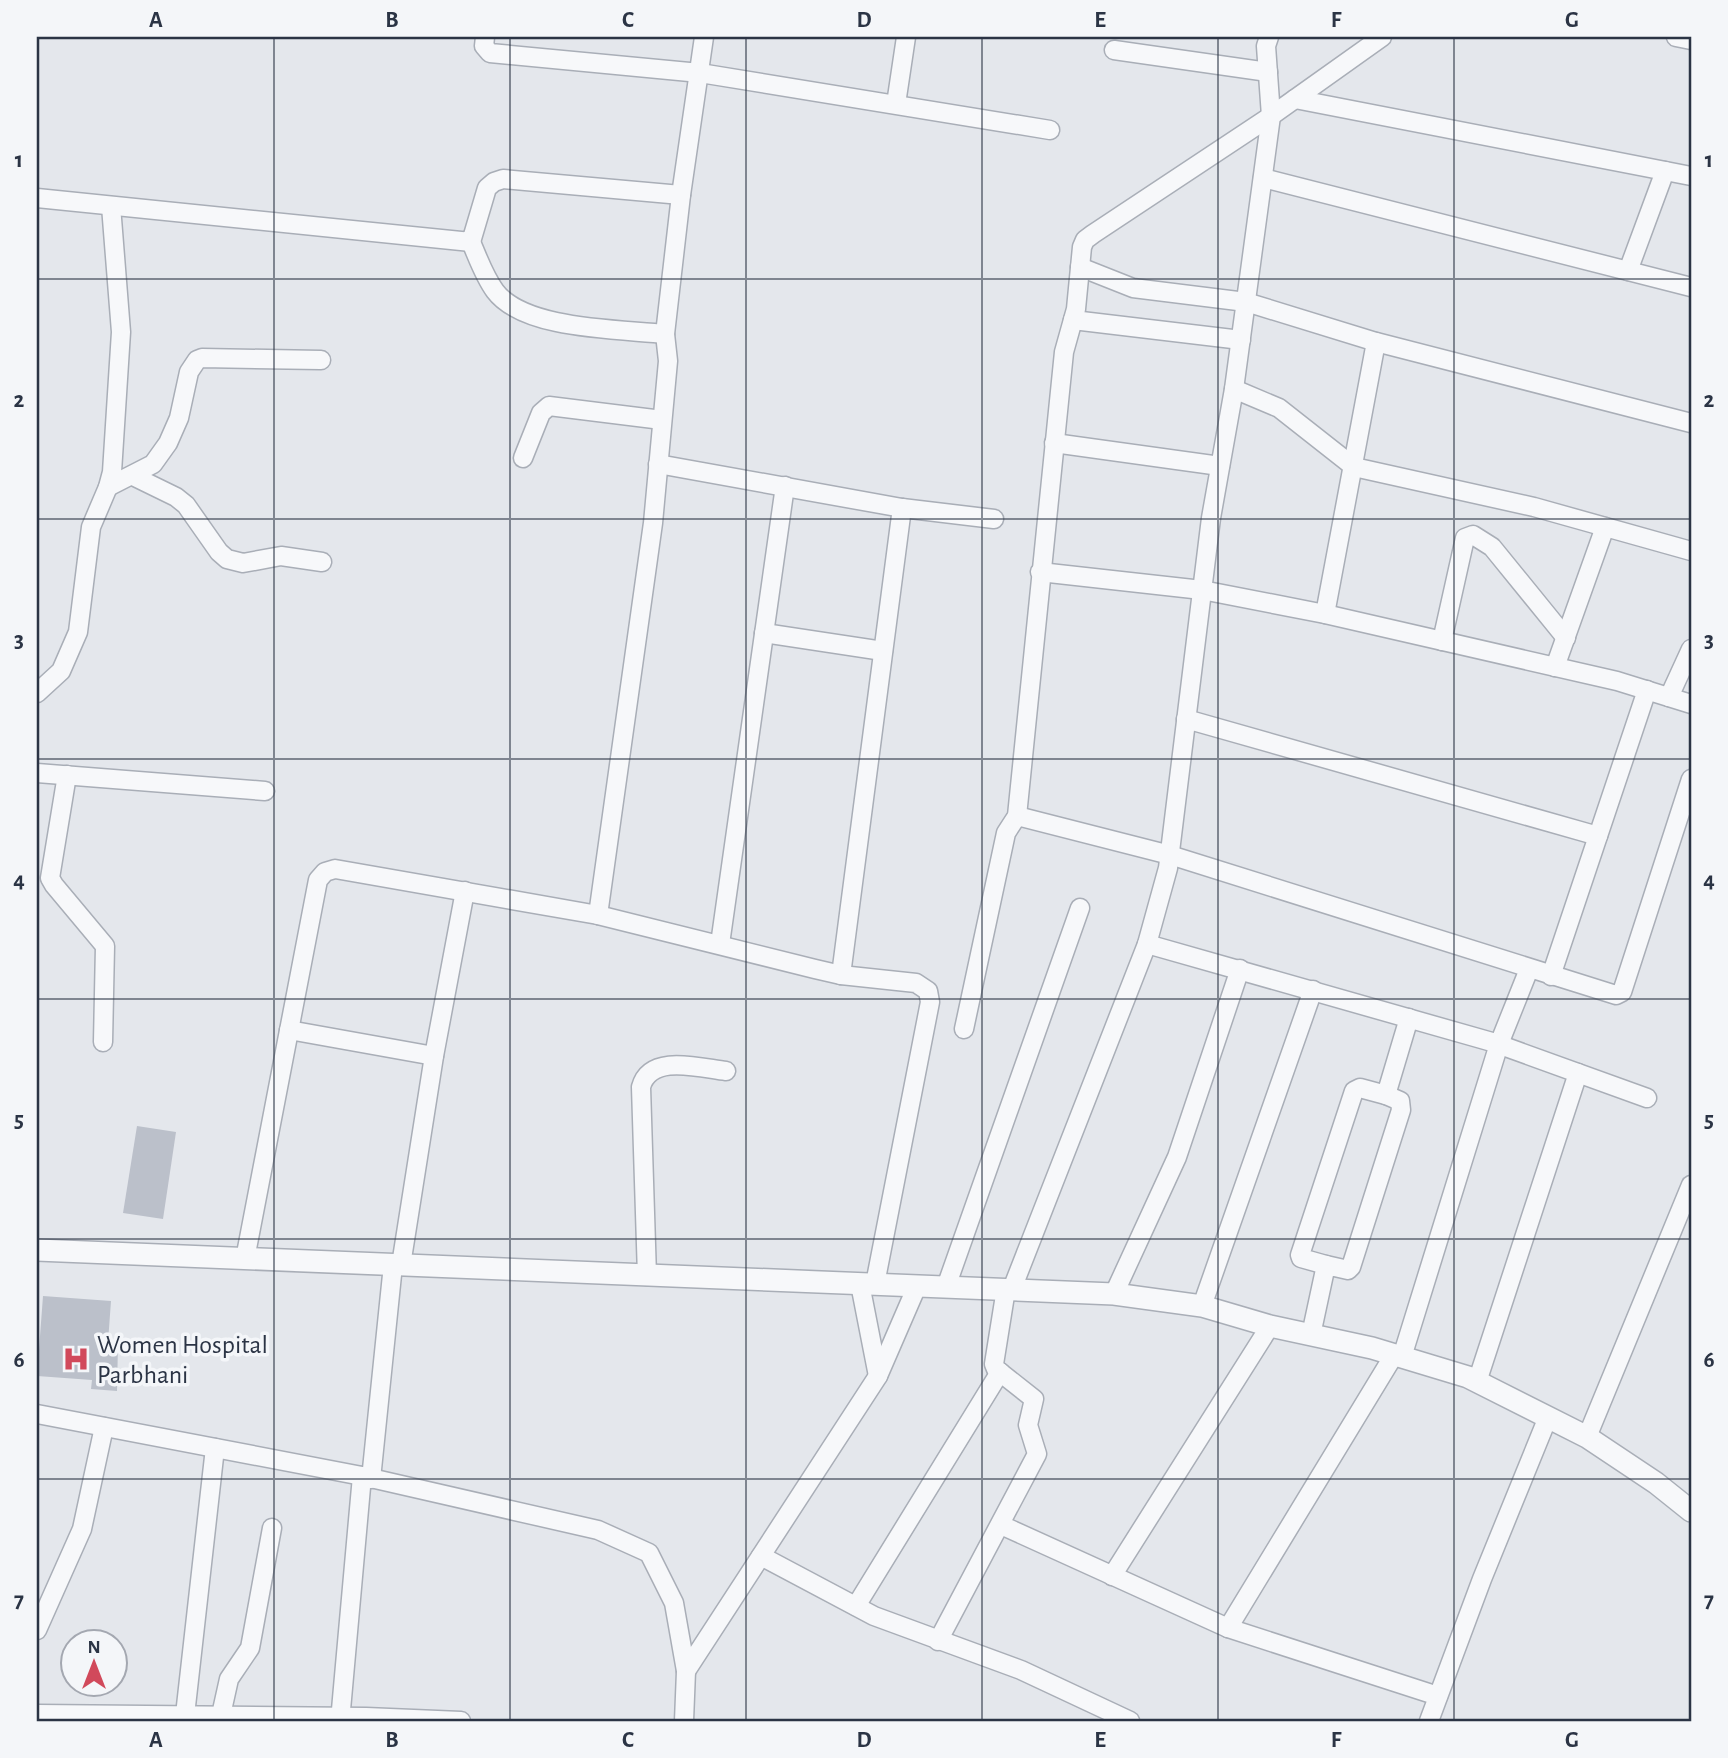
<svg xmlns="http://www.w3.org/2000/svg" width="1728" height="1758" viewBox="0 0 1728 1758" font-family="'Alegreya Sans',sans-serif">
	<rect width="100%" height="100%" fill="#e4e7ec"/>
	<g fill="#bbc0ca">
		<polygon points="137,1126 176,1132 163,1219 123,1213"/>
		<polygon points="43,1296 111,1301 108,1342 118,1343 117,1391 91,1389 92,1380 37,1376"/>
	</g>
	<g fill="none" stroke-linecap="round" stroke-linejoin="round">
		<defs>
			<g id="minor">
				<polyline points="485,37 484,46 490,53 700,73 1050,130"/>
				<polyline points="1676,37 1691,40"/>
				<polyline points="1114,50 1268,72"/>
				<polyline points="1295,99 1691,176"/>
				<polyline points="896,104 906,37"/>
				<polyline points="1263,178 1691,287"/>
				<polyline points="37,198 471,242 487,188 494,182 503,179 681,195"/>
				<path d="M 471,242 C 478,258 484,276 495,291 C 524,330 619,329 665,334"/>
				<polyline points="1080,267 1133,288 1246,302 1376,342 1691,423"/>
				<polyline points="1628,271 1665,171"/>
				<polyline points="1073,320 1241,340"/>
				<polyline points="1234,389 1279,408 1354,467 1534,507 1691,551"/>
				<polyline points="1054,443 1220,466"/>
				<polyline points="523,458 541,413 549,406 662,420"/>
				<polyline points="658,464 902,508 994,519"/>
				<polyline points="133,476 176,497 186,505 219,552 227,559 243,563 281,556 322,562"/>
				<polyline points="108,487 153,464 168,443 179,418 189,372 197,360 202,358 321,360"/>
				<polyline points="1040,572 1202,590 1325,614 1617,681 1691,704"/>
				<polyline points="1325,614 1376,342"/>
				<polyline points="764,633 883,651"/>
				<polyline points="1442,641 1465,538 1473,535 1492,547 1566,638"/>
				<polyline points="1555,667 1605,527"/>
				<polyline points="37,693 61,671 78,632 91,527 108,487 112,472 121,332 111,206"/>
				<polyline points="1669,697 1691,649"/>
				<polyline points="1186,719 1598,836"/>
				<polyline points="37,773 265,791"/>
				<polyline points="67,775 50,878 54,885 105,946 103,1042"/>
				<polyline points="1017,816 1170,855 1616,995 1622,992 1691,779"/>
				<polyline points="598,915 653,523 668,361 665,334 681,195 704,37"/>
				<polyline points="720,944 785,486"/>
				<polyline points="1147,944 1492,1042 1647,1098"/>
				<polyline points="841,975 902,508"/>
				<polyline points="1551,976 1647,690"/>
				<polyline points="964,1029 1006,833 1017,816 1064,352 1076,309 1082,247 1085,240 1093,234 1271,116 1382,37"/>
				<polyline points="289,1030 434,1056"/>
				<polyline points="245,1259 318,880 325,872 335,869 598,915 815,969 841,975 916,983 928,991 930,1002 875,1284"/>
				<polyline points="401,1265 434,1056 465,891"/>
				<polyline points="1326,1265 1301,1258 1300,1255 1354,1091 1360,1088 1386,1095"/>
				<path d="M 647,1276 L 641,1087 C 650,1053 700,1068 726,1071"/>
				<polyline points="860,1284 878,1376"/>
				<polyline points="946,1287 1080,908"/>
				<polyline points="1012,1289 1147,944 1168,868 1211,518 1234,389 1271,116 1266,46 1269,37"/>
				<polyline points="1114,1294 1177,1157 1240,969"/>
				<polyline points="1202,1306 1313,990"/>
				<polyline points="1311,1335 1326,1265 1348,1270 1351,1267 1401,1110 1400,1101 1386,1095 1409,1018"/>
				<polyline points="1402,1357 1499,1044 1529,969"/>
				<polyline points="1477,1382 1578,1073"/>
				<polyline points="37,1414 362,1476 598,1530 649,1553 674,1603 686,1671 684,1721"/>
				<polyline points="1587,1437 1691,1185"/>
				<polyline points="371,1479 393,1265"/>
				<polyline points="1001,1525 1228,1628 1438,1696"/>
				<polyline points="761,1556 874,1616 1021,1670 1130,1721"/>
				<polyline points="1112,1576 1270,1326"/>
				<polyline points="856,1606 1000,1372"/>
				<polyline points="1228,1628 1394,1355"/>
				<polyline points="37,1630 82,1529 104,1427"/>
				<polyline points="938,1641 1037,1454 1028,1425 1034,1399 996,1369 994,1364 1006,1289"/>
				<polyline points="686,1671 878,1376 917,1286"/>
				<polyline points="37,1714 366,1717 461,1721"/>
				<polyline points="185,1715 215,1448"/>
				<polyline points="221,1715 229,1679 250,1648 272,1528"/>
				<polyline points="340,1721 362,1476"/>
				<polyline points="1429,1721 1482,1579 1548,1417"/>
			</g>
			<polyline id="tertiary" points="37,1250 1114,1294 1202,1306 1270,1326 1372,1348 1468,1377 1587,1437 1656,1483 1691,1511"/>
		</defs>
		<use href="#minor" stroke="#a9aeb7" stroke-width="21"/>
		<use href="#tertiary" stroke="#a9aeb7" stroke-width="24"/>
		<use href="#minor" stroke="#f7f8fa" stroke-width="18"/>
		<use href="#tertiary" stroke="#f7f8fa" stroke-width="21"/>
	</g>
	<path fill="none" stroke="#2b3445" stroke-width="2" stroke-opacity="0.55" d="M 274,37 L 274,1721M 510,37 L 510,1721M 746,37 L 746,1721M 982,37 L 982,1721M 1218,37 L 1218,1721M 1454,37 L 1454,1721M 37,279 L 1691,279M 37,519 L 1691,519M 37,759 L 1691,759M 37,999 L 1691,999M 37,1239 L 1691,1239M 37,1479 L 1691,1479"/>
	<defs>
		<symbol id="hospital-bare" viewBox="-9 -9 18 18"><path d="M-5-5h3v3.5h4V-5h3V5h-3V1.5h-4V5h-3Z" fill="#d1495b" stroke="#f4f6f9" stroke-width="2.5" paint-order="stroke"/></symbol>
	</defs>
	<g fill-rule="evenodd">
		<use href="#hospital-bare" x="57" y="1340" width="38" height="38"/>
	</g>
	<g text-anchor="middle" stroke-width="7" stroke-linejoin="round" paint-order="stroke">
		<g font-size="26" fill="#2b3445" stroke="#f4f6f9" text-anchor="start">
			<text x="97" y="1353">Women Hospital<tspan x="97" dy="30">Parbhani</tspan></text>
		</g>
	</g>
	<rect width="1728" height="1758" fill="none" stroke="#f4f6f9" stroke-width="77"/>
	<g transform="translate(94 1663)"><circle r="33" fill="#f4f6f9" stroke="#a4a8b1" stroke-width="2"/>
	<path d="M0-5L12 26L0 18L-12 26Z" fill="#d1495b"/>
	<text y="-10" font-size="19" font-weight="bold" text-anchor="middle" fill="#2b3445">N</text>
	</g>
	<rect x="38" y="38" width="1652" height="1682" fill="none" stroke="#2b3445" stroke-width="2.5"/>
	<g font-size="23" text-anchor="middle" font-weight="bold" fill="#2b3445">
		<text x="156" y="27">A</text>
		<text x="392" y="27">B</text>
		<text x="628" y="27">C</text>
		<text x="864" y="27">D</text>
		<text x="1100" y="27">E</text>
		<text x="1336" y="27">F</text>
		<text x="1572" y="27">G</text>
		<text x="19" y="167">1</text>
		<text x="1709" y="167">1</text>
		<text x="19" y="407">2</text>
		<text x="1709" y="407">2</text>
		<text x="19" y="647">3</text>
		<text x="1709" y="647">3</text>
		<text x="19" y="887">4</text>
		<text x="1709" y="887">4</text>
		<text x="19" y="1127">5</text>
		<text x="1709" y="1127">5</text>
		<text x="19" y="1367">6</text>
		<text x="1709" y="1367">6</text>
		<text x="19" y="1607">7</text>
		<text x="1709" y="1607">7</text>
		<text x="156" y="1747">A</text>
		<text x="392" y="1747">B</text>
		<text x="628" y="1747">C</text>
		<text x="864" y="1747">D</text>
		<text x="1100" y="1747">E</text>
		<text x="1336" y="1747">F</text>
		<text x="1572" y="1747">G</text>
	</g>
</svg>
